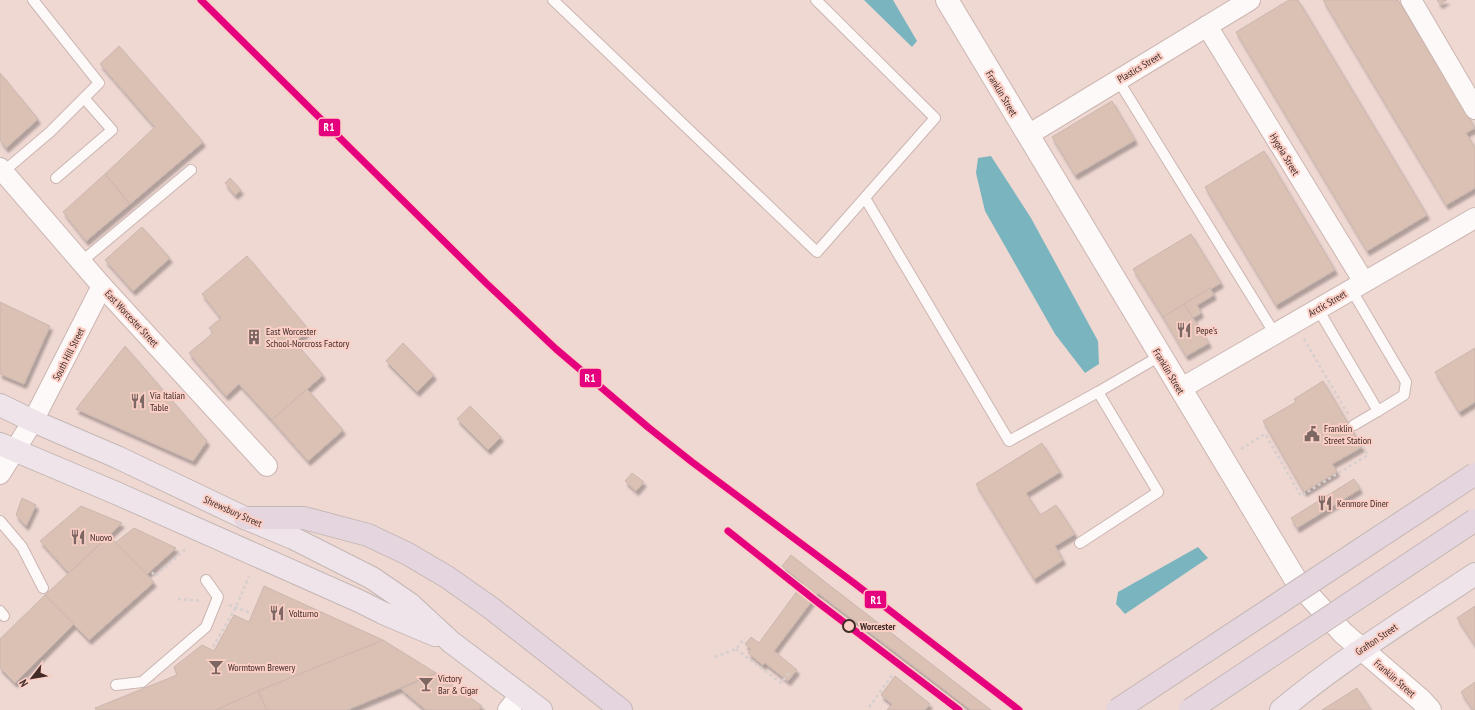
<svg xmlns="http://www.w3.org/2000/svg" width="1475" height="710" viewBox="0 0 1475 710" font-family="'PT Sans Narrow',sans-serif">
	<defs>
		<filter id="shadow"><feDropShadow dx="2.5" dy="4.5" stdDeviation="1" flood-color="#0004"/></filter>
	</defs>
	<rect width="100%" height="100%" fill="#efd7d2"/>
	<g fill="#7ab5bf">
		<polygon points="864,0 893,0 917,41 912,47"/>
		<polygon points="991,156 1031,218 1098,341 1099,364 1085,373 1055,334 985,211 976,173 978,158"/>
		<polygon points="1198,547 1208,558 1125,614 1116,604 1118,592"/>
	</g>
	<g fill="#dbc0b4" stroke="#cab7af" filter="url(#shadow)">
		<polygon points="1289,0 1298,0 1427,215 1367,251 1236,32"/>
		<polygon points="1323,0 1398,0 1475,128 1466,133 1475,148 1475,188 1446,205"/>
		<polygon points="1437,0 1447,0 1440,4"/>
		<polygon points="119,46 203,142 130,204 105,174 155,127 100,64"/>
		<polygon points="0,73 38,119 6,148 0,140"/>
		<polygon points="1112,101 1135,140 1075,175 1052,137"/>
		<polygon points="1264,151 1335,270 1276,305 1205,187"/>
		<polygon points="105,174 130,204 86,241 63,212"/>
		<polygon points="230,178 241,190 235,195 225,183"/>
		<polygon points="142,227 170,258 133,291 105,260"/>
		<polygon points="1191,234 1221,283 1163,317 1133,269"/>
		<polygon points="247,256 309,330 295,342 323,375 272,420 239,384 226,396 189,353 213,333 209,328 221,318 202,294"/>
		<polygon points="1210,288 1214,295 1197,305 1201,313 1193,318 1184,304"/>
		<polygon points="0,302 50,326 24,384 0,374"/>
		<polygon points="1184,304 1209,343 1186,356 1163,317"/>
		<polygon points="403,343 434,375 417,392 386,361"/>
		<polygon points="125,346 207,441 193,461 76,409"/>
		<polygon points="1475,348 1475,402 1459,412 1435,372"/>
		<polygon points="1323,381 1362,447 1332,464 1337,472 1304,492 1263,421 1296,402 1294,399"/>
		<polygon points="307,389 343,430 308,461 272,420"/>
		<polygon points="470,406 501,437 488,450 457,419"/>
		<polygon points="1042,443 1060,472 1026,493 1040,515 1056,505 1075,534 1055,546 1063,560 1034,579 976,484"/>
		<polygon points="632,473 644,482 636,491 625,481"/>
		<polygon points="1354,479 1360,489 1297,528 1291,518"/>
		<polygon points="22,498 36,505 26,526 16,515"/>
		<polygon points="81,506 122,523 69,573 40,541"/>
		<polygon points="134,528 176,548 146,575 115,543"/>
		<polygon points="109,536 154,582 89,640 45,595"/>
		<polygon points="791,555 829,585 991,710 971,710 818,593 774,651 797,670 788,681 765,663 763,665 748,653 751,649 745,644 751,637 759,643 803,583 782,566"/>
		<polygon points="264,586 383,640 216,710 96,710 95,708 177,675 174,667 202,645 214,651 234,615 249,622"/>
		<polygon points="45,595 74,624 15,683 0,668 0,639"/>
		<polygon points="1475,606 1475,645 1457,618"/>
		<polygon points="383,640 436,673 347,710 267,710 258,691"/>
		<polygon points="436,673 482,706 479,710 426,710 401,689"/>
		<polygon points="895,676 930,704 925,710 887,710 892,704 881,695"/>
		<polygon points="1475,682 1475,710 1473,710 1461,692"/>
		<polygon points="1357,688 1371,710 1322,710"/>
		<polygon points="258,691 267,710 216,710"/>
	</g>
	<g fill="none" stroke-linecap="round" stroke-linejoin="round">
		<defs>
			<g id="lane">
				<polyline points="553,0 817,252 935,118 816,0"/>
				<polyline points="1118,80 1275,334"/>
				<polyline points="3,172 50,132 99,83 33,0"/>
				<polyline points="56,178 112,130 84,98"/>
				<polyline points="865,198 1009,441 1098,392"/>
				<polyline points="81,262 191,170"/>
				<polyline points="1318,309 1378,411 1404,395 1406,382 1351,289"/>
				<polyline points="1354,425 1378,411"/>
				<polyline points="0,521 22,547 43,588"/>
				<polyline points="1080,543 1158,492 1098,392 1160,356"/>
				<polyline points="0,611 4,616"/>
				<polyline points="116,685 142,682 206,627 218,597 206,580"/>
			</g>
			<g id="street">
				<polyline points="1411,0 1475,109"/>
				<polyline points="1207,26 1364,282"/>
				<polyline points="1028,135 1250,0"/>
				<polyline points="0,168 102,286 267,466"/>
				<polyline points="1180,389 1475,218"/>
				<polyline points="0,474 33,421 102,286"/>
				<polyline points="508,710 521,694"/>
			</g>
			<polyline id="secondary" points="947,0 1297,582 1343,633 1421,700 1430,710"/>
			<g id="primary">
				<polyline points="0,405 33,421 117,457 245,518 293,538 372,578 410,604 451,642 541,710"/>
				<polyline points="0,444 116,493 359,601 383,613 435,635"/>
				<path d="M 1281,710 C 1342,659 1409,618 1475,574"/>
			</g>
			<polyline id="highway" points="245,518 304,518 368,535 408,554 447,577 491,608 621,710"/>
		</defs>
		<use href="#lane" stroke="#cbb6b2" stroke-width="12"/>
		<use href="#street" stroke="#cbb6b2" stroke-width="22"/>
		<use href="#secondary" stroke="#cbb6b2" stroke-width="24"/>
		<use href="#primary" stroke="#c4b7b4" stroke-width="24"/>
		<use href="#highway" stroke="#c4b7b4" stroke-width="24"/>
		<g stroke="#d6cfce" stroke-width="2.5" stroke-dasharray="3 3" stroke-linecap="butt">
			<polyline points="1304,339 1348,414"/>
			<polyline points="1241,449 1265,434 1301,496 1368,455 1362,445 1365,443 1361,437"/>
			<polyline points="152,572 155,576 187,548"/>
			<polyline points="178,599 201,601"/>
			<polyline points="229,605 251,613"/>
			<polyline points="213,647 236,607 249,576"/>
			<polyline points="736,649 781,683 789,673"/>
			<polyline points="715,657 736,649 745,638"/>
			<polyline points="869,707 893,674"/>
		</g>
		<use href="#lane" stroke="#fdf9f8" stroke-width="10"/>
		<use href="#street" stroke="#fdf9f8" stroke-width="20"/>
		<use href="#secondary" stroke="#fdf9f8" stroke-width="22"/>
		<use href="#primary" stroke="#eee4e9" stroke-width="22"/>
		<use href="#highway" stroke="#e5d5df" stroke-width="22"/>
		<defs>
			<polyline id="rail" points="201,0 486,283 556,349 649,428 692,462 854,583 1019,710"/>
		</defs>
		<use href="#rail" stroke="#bfb9b8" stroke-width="4.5"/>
		<use href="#rail" stroke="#fbcfc6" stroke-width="3" stroke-dasharray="9" stroke-linecap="butt"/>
		<defs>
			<g id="highway-bridge">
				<polyline points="1117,710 1475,474"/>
				<polyline points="1190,710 1475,520"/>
			</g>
		</defs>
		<use href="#highway-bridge" stroke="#c4b7b4" stroke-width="24" stroke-linecap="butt"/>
		<use href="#highway-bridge" stroke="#e5d5df" stroke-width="22"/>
		<defs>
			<g id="rail-1">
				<polyline points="201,0 486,283 556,349 649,428 692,462 854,583 1019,710"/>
				<polyline points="728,531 816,601 959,710"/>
			</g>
		</defs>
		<use href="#rail-1" stroke="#fbcfc6" stroke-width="10"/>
		<use href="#rail-1" stroke="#e5007d" stroke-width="7"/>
	</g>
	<defs>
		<symbol id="restaurant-bare" viewBox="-9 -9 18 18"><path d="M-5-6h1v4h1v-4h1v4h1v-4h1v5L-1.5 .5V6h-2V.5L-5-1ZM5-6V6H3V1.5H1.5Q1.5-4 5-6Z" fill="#7d6763" stroke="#fbcfc6" stroke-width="2.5" paint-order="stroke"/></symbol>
		<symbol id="building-bare" viewBox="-9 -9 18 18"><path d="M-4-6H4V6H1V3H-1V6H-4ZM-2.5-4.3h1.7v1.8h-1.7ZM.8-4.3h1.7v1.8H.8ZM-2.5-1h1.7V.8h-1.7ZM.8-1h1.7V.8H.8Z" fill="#7d6763" stroke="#fbcfc6" stroke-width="2.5" paint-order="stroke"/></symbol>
		<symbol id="civic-bare" viewBox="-9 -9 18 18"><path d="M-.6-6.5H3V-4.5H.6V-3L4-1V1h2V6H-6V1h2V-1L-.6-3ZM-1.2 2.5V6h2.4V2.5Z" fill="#7d6763" stroke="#fbcfc6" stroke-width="2.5" paint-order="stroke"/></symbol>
		<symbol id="bar-bare" viewBox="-9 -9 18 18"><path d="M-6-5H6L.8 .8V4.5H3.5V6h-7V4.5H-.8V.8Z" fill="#7d6763" stroke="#fbcfc6" stroke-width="2.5" paint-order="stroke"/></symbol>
	</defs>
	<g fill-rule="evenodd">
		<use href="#restaurant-bare" x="1173" y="319" width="22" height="22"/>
		<use href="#building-bare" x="243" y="326" width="22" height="22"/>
		<use href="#restaurant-bare" x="127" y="390" width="22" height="22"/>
		<use href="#civic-bare" x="1301" y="423" width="22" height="22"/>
		<use href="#restaurant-bare" x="1314" y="492" width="22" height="22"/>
		<use href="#restaurant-bare" x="67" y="526" width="22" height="22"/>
		<use href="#restaurant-bare" x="266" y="602" width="22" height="22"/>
		<use href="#bar-bare" x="205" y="656" width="22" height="22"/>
		<use href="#bar-bare" x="415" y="673" width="22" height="22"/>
	</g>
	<circle fill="#fbcfc6" stroke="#402b27" stroke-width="2" cx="849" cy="626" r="6"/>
	<g text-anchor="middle" stroke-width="4" stroke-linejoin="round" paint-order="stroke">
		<g font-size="10" fill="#402b27" stroke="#fbcfc6">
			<text transform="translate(1139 67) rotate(-31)" y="4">Plastics Street</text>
			<text transform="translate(1002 93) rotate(59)" y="4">Franklin Street</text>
			<text transform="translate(1285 154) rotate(59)" y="4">Hygeia Street</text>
			<text transform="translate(1327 303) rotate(-30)" y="4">Arctic Street</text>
			<text transform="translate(132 318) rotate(47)" y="4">East Worcester Street</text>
			<text transform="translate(68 354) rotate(-63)" y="4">South Hill Street</text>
			<text transform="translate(1169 371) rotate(59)" y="4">Franklin Street</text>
			<text transform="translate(233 511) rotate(24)" y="4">Shrewsbury Street</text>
			<text transform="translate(1376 639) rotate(-34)" y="4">Grafton Street</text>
			<text transform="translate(1395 678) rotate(41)" y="4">Franklin Street</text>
		</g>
		<g font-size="10" fill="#402b27" stroke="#fbcfc6" text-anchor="start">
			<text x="1196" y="334">Pepe's</text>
			<text x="266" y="335">East Worcester<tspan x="266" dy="12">School-Norcross Factory</tspan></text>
			<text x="150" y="399">Via Italian<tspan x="150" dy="12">Table</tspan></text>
			<text x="1324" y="432">Franklin<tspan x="1324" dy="12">Street Station</tspan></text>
			<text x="1337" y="507">Kenmore Diner</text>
			<text x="90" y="541">Nuovo</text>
			<text x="289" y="617">Volturno</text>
			<text x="228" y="671">Wormtown Brewery</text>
			<text x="438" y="682">Victory<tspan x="438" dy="12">Bar &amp; Cigar</tspan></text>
		</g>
		<g font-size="10" font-weight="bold" fill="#402b27" stroke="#fbcfc6" text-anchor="start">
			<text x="860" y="630">Worcester</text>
		</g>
	</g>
	<g stroke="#fbcfc6" stroke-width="1.5">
		<rect x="318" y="118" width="23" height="19" rx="4" fill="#e5007d"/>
		<rect x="579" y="368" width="23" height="20" rx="4" fill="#e5007d"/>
		<rect x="864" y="590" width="23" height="19" rx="4" fill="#e5007d"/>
	</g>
	<g font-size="11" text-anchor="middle" font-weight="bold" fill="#fff">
		<text x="329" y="131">R1</text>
		<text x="590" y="382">R1</text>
		<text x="876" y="604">R1</text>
	</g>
	<g transform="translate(32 678) rotate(239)" stroke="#fbcfc6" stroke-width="3" paint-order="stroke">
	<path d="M0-3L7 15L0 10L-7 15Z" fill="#402b27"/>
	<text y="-6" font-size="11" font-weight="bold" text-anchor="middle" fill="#402b27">N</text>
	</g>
</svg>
